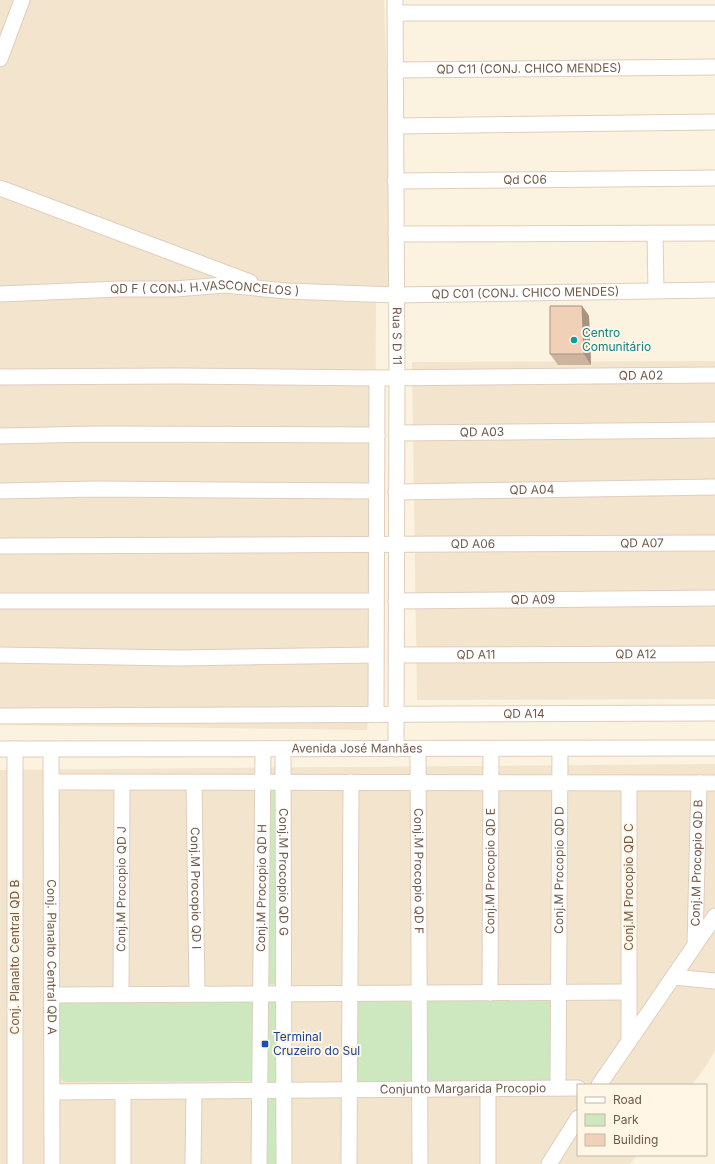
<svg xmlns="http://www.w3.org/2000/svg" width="715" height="1164" viewBox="0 0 715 1164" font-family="Inter,sans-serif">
	<rect width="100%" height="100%" fill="#fbf2df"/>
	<g fill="#f3e4ce">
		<polygon points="0,0 384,0 395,295 376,295 375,655 367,730 0,725"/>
		<polygon points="715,361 715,699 417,700 412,362"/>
		<polygon points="715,764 715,1050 708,1063 692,1085 578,1085 578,1155 637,1155 630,1164 0,1164 0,770"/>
	</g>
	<g fill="#cde8bf">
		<polygon points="267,788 281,788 278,984 264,984"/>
		<polygon points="555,995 556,1081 354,1082 353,997"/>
		<polygon points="265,996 280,996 280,1087 264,1087"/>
		<polygon points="59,998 252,998 255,1081 66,1082 61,1079 58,1073"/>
		<rect x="264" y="1095" width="17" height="69"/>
	</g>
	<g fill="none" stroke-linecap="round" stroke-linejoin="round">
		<defs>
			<g id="minor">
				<path id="s1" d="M 395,0 L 397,377 L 396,749"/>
				<polyline points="395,13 715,13"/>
				<polyline points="0,59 22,0"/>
				<path id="s2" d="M 395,70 L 715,67"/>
				<polyline points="396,126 715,122"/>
				<path id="s3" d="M 395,181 L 715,178"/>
				<polyline points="0,188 250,282"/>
				<polyline points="396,234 715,233"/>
				<polyline points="655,234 656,290"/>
				<path id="s4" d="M 0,294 L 119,289 L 175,289 L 224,285 L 287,291 L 395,295 L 715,290"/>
				<path id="s5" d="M 0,377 L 176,376 L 377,378 L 715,375"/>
				<path id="s6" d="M 397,433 L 715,430"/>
				<polyline points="0,436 97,434 377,435"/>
				<polyline points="0,491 96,489 376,491"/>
				<path id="s7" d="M 396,492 L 715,487"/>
				<path id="s8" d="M 0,546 L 715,543"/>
				<polyline points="0,601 375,601"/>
				<path id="s9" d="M 396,601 L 715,598"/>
				<polyline points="0,655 177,658 375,655"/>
				<path id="s10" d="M 397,655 L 715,654"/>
				<polyline points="376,715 377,378"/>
				<path id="s11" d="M 0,716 L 715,713"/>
				<path id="s12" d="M 0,749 L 715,748"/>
				<polyline points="15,749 15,1164"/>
				<path id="s13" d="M 51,750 L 52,1164"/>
				<path id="s14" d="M 283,750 L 284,1164"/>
				<path id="s15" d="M 418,750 L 420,1164"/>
				<polyline points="52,782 715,783"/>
				<path id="s16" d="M 194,783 L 197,993"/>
				<path id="s17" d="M 695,943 L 699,783"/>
				<polyline points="673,977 715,981"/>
				<path id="s18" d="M 490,993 L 491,749"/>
				<path id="s19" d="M 121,994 L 122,783"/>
				<polyline points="52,995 628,992"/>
				<polyline points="629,1041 629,783"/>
				<polyline points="599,1085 715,916"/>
				<path id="s20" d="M 558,1088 L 560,749"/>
				<path id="s21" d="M 53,1092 L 578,1088"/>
				<polyline points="123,1092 123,1164"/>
				<polyline points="193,1164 194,1091"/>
				<path id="s22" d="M 259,1164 L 263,750"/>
				<polyline points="349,1164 351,782"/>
				<polyline points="488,1164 488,1089"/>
				<polyline points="549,1164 578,1118"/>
			</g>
		</defs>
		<use href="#minor" stroke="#dfcebc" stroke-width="17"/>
		<use href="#minor" stroke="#fff" stroke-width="15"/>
	</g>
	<polygon fill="#ceb49e" points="582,306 589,316 591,365 558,365 550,354"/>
	<polygon fill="#a89281" points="582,306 589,316 591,365 584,354"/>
	<polygon fill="#f0d1b8" stroke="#a89281" points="550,306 582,306 584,354 550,354"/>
	<circle fill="#0f9aa8" stroke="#fff6e5" stroke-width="1.5" cx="574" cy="340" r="4"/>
	<rect fill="#1a4fb4" stroke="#fff6e5" stroke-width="1.5" x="261" y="1040" width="8" height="8" rx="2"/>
	<g text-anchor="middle" stroke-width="4" stroke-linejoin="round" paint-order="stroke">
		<g font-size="12" fill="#715948" stroke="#fff6e5">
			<text dy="4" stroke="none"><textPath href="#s2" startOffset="134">QD C11 (CONJ. CHICO MENDES)</textPath></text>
			<text dy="4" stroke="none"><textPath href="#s3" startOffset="130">Qd C06</textPath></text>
			<text dy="4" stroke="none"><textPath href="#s4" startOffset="205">QD F ( CONJ. H.VASCONCELOS )</textPath></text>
			<text dy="4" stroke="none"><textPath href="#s4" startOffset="526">QD C01 (CONJ. CHICO MENDES)</textPath></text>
			<text dy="4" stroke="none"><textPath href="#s1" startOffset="336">Rua S D 11</textPath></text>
			<text dy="4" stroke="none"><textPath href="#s5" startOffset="641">QD A02</textPath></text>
			<text dy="4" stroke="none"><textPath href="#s6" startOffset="85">QD A03</textPath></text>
			<text dy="4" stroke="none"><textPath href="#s7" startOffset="136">QD A04</textPath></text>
			<text dy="4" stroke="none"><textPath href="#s8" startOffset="642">QD A07</textPath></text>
			<text dy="4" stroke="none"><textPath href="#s8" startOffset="473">QD A06</textPath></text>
			<text dy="4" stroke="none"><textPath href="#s9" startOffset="137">QD A09</textPath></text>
			<text dy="4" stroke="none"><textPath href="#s10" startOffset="239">QD A12</textPath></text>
			<text dy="4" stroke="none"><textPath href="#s10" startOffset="79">QD A11</textPath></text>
			<text dy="4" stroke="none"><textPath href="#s11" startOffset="524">QD A14</textPath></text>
			<text dy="4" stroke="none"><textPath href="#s12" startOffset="357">Avenida José Manhães</textPath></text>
			<text dy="4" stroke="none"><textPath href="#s17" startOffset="80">Conj.M Procopio QD B</textPath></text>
			<text dy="4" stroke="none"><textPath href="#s20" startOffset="218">Conj.M Procopio QD D</textPath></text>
			<text dy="4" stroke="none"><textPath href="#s15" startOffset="121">Conj.M Procopio QD F</textPath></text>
			<text dy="4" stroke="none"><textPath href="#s18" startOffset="122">Conj.M Procopio QD E</textPath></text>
			<text dy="4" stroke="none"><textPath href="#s14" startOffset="122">Conj.M Procopio QD G</textPath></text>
			<text transform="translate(629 887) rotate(-90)" y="4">Conj.M Procopio QD C</text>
			<text dy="4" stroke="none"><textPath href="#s16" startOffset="105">Conj.M Procopio QD I</textPath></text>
			<text dy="4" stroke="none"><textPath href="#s22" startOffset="276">Conj.M Procopio QD H</textPath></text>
			<text dy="4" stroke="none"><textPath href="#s19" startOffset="105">Conj.M Procopio QD J</textPath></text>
			<text transform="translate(15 957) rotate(-90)" y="4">Conj. Planalto Central QD B</text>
			<text dy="4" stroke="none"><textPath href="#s13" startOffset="207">Conj. Planalto Central QD A</textPath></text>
			<text dy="4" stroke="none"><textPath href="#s21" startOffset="410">Conjunto Margarida Procopio</textPath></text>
		</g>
		<g font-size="12" fill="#0d838f" stroke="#fff6e5" text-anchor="start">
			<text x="582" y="337">Centro<tspan x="582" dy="14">Comunitário</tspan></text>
		</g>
		<g font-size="12" fill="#164399" stroke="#fff6e5" text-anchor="start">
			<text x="273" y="1041">Terminal<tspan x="273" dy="14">Cruzeiro do Sul</tspan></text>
		</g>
	</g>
	<rect x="577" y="1084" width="130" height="72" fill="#fff6e5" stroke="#c6b7a6"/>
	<rect x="585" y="1097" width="20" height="6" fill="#ffffff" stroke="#c6b7a6"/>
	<text x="613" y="1104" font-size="12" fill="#715948">Road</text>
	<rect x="585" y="1114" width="20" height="12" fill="#cde8bf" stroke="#c6b7a6"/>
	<text x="613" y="1124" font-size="12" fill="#715948">Park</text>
	<rect x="585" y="1134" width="20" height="12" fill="#f0d1b8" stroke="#c6b7a6"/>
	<text x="613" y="1144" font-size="12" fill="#715948">Building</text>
</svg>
